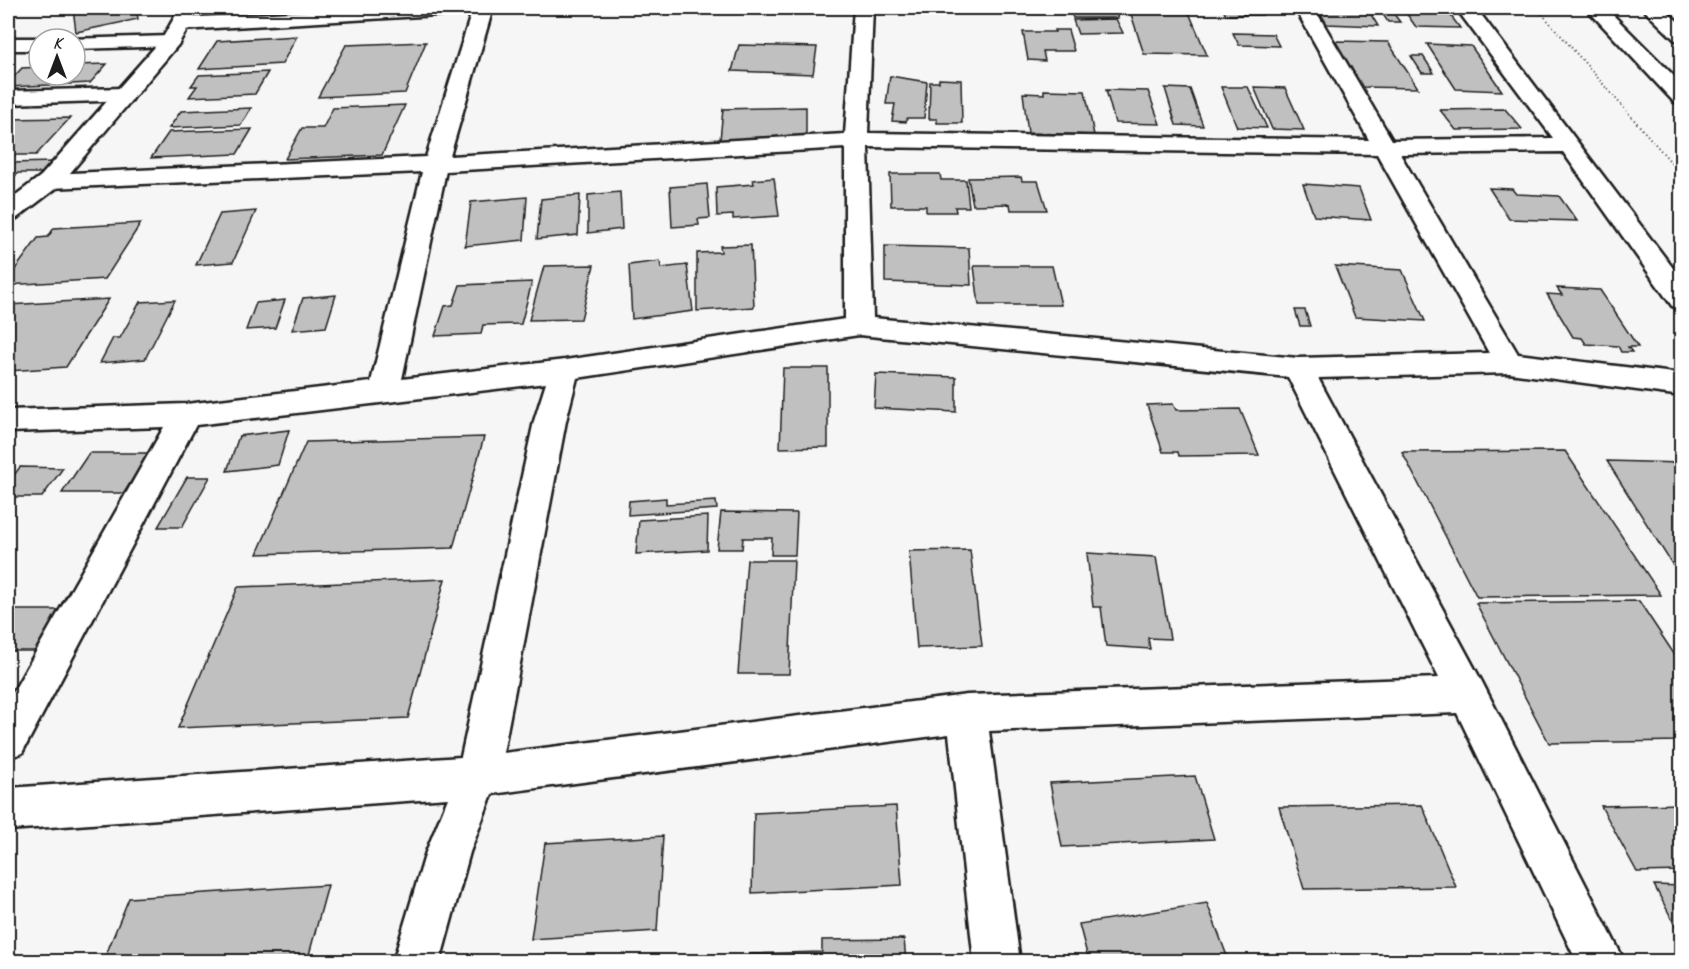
<svg xmlns="http://www.w3.org/2000/svg" width="1689" height="969" viewBox="0 0 1689 969" font-family="Caveat,sans-serif">
	<rect width="100%" height="100%" fill="#f6f6f6"/>
	<filter id="ink" filterUnits="userSpaceOnUse"><feTurbulence type="fractalNoise" baseFrequency=".0167" numOctaves="2"/><feDisplacementMap in="SourceGraphic" scale="12" xChannelSelector="R" yChannelSelector="G"/><feConvolveMatrix kernelMatrix="1 2 1 2 8 2 1 2 1" color-interpolation-filters="sRGB"/></filter>
	<g filter="url(#ink)">
		<g fill="#c0c0c0" stroke="#1c1c1c" stroke-width="1.5">
			<polygon points="73,8 136,8 138,19 76,32"/>
			<polygon points="1029,8 1063,8 1065,14 1032,14"/>
			<polygon points="1069,8 1113,8 1118,18 1073,18"/>
			<polygon points="1129,8 1187,8 1207,55 1144,54"/>
			<polygon points="1222,8 1258,8 1262,15 1226,15"/>
			<polygon points="1317,8 1367,8 1378,26 1327,24"/>
			<polygon points="1404,10 1448,12 1460,28 1416,27"/>
			<polygon points="1382,13 1393,13 1400,22 1388,22"/>
			<polygon points="1116,19 1123,33 1078,34 1073,20"/>
			<polygon points="1054,30 1068,30 1074,51 1043,51 1045,61 1028,60 1023,32 1055,32"/>
			<polygon points="1233,33 1273,34 1279,46 1239,45"/>
			<polygon points="297,36 282,64 199,69 217,41"/>
			<polygon points="1334,41 1388,42 1418,88 1361,87"/>
			<polygon points="426,42 405,93 318,97 346,45"/>
			<polygon points="1427,44 1471,46 1502,91 1456,89"/>
			<polygon points="739,45 817,47 813,74 732,71"/>
			<polygon points="1411,56 1423,56 1434,73 1422,73"/>
			<polygon points="107,64 90,83 8,87 8,83 22,68 39,67 39,75 75,75 75,65"/>
			<polygon points="268,72 255,94 189,97 197,86 191,86 199,75"/>
			<polygon points="890,76 927,82 924,118 907,118 906,122 892,121 895,104 886,104"/>
			<polygon points="939,79 961,80 962,123 937,123 937,119 929,119 930,82 939,82"/>
			<polygon points="1221,87 1248,87 1267,128 1237,127"/>
			<polygon points="1254,87 1285,88 1304,130 1272,129"/>
			<polygon points="1165,88 1190,89 1203,126 1176,125"/>
			<polygon points="1044,90 1085,91 1094,135 1028,133 1023,93 1044,94"/>
			<polygon points="1106,90 1148,91 1160,124 1115,123"/>
			<polygon points="405,105 382,155 285,159 302,128 323,128 333,108"/>
			<polygon points="806,107 806,138 720,140 723,109"/>
			<polygon points="251,108 241,125 169,128 181,111"/>
			<polygon points="1505,109 1522,129 1456,130 1440,110"/>
			<polygon points="70,118 36,155 8,155 8,119"/>
			<polygon points="252,129 237,154 151,158 169,132"/>
			<polygon points="55,162 45,173 18,173 12,179 8,179 8,163"/>
			<polygon points="890,174 940,174 941,180 966,180 969,207 955,207 956,212 926,212 926,206 891,206"/>
			<polygon points="1021,177 1022,181 1038,181 1047,210 1011,210 1010,204 973,205 968,178"/>
			<polygon points="774,178 779,216 733,219 733,215 717,216 716,187 754,184 753,180"/>
			<polygon points="707,184 710,218 698,219 699,225 672,227 670,187"/>
			<polygon points="1303,184 1359,188 1371,220 1314,216"/>
			<polygon points="1489,188 1512,189 1516,194 1559,196 1577,221 1509,219"/>
			<polygon points="620,192 622,229 588,233 588,195"/>
			<polygon points="580,195 578,235 537,239 541,199"/>
			<polygon points="527,197 524,240 465,246 471,202"/>
			<polygon points="256,211 233,262 196,265 220,214"/>
			<polygon points="141,223 105,279 8,285 8,279 38,238 48,237 54,228"/>
			<polygon points="751,245 754,307 697,311 697,253 721,252 720,246"/>
			<polygon points="885,246 969,248 971,285 885,282"/>
			<polygon points="660,261 661,268 687,265 693,311 632,319 629,265"/>
			<polygon points="594,265 581,319 529,320 544,266"/>
			<polygon points="974,266 1052,266 1061,305 979,305"/>
			<polygon points="1335,266 1402,270 1425,321 1355,317"/>
			<polygon points="532,282 521,324 483,325 481,334 435,336 445,306 453,305 460,285"/>
			<polygon points="1557,288 1600,290 1638,347 1628,347 1632,352 1621,352 1618,346 1586,344 1582,338 1573,337 1547,294 1562,295"/>
			<polygon points="336,295 326,327 292,330 303,298"/>
			<polygon points="109,299 66,367 8,371 8,305"/>
			<polygon points="175,300 145,359 100,363 113,338 120,338 140,302"/>
			<polygon points="285,300 275,328 246,330 256,303"/>
			<polygon points="1295,310 1305,310 1310,326 1300,326"/>
			<polygon points="783,368 828,368 828,447 780,448"/>
			<polygon points="876,374 956,377 956,412 874,408"/>
			<polygon points="1173,404 1176,410 1240,409 1259,455 1179,456 1178,452 1163,452 1147,405"/>
			<polygon points="289,430 278,465 227,471 239,436"/>
			<polygon points="484,437 453,548 257,554 306,442"/>
			<polygon points="1565,451 1661,595 1477,597 1402,452"/>
			<polygon points="89,453 149,453 124,493 62,493"/>
			<polygon points="1607,461 1682,463 1682,580"/>
			<polygon points="20,467 63,468 42,497 8,497 8,483"/>
			<polygon points="187,477 210,477 182,527 158,527"/>
			<polygon points="666,498 666,504 716,501 717,509 628,515 629,501"/>
			<polygon points="721,512 797,513 795,555 771,555 772,538 743,538 742,549 717,549"/>
			<polygon points="708,516 707,550 636,554 639,520"/>
			<polygon points="970,550 982,646 917,648 909,551"/>
			<polygon points="1087,553 1156,557 1170,639 1148,638 1150,649 1106,646 1101,607 1093,607"/>
			<polygon points="747,560 794,560 789,674 738,674"/>
			<polygon points="445,579 408,718 178,728 238,587"/>
			<polygon points="1639,601 1682,666 1682,741 1549,743 1476,603"/>
			<polygon points="8,610 74,610 49,651 8,651"/>
			<polygon points="1195,776 1214,839 1062,847 1050,783"/>
			<polygon points="1682,804 1682,871 1637,872 1601,806"/>
			<polygon points="1422,805 1456,887 1304,889 1279,807"/>
			<polygon points="896,806 902,885 752,893 754,813"/>
			<polygon points="663,836 657,931 531,939 545,843"/>
			<polygon points="328,885 307,962 103,962 129,898"/>
			<polygon points="1654,885 1682,886 1682,938"/>
			<polygon points="1207,903 1227,956 1198,962 1089,962 1079,924"/>
			<polygon points="904,939 906,962 748,962 749,954 822,952 822,940"/>
		</g>
		<g fill="none" stroke-linecap="round" stroke-linejoin="round">
			<defs>
				<g id="minor">
					<polygon points="364,8 465,8 455,14 181,30 171,24 181,18"/>
					<path d="M 473,8 L 493,8 L 450,156 L 845,134 L 854,8 L 873,8 L 868,133 L 1369,140 L 1295,8 L 1314,8 L 1392,140 L 1553,138 L 1456,8 L 1476,8 L 1682,280 L 1682,309 L 1672,306 L 1563,152 L 1400,154 L 1518,354 L 1682,374 L 1682,396 L 1509,373 L 1318,378 L 1482,682 L 1625,962 L 1577,962 L 1457,713 L 989,731 L 1020,962 L 974,962 L 949,734 L 492,794 L 470,852 L 440,962 L 393,962 L 426,852 L 448,798 L 8,830 L 8,788 L 461,757 L 534,421 L 546,383 L 196,425 L 22,753 L 8,758 L 8,701 L 164,427 L 8,432 L 8,410 L 186,404 L 371,382 L 422,172 L 50,188 L 41,186 L 38,181 L 41,176 L 50,174 L 426,157 ZM 868,147 L 1377,154 L 1489,353 L 1298,358 L 873,318 ZM 845,148 L 845,319 L 565,360 L 402,379 L 446,171 ZM 859,335 L 1288,377 L 1439,678 L 967,695 L 503,753 L 566,421 L 577,378 Z"/>
					<polygon points="170,36 177,38 180,42 177,46 75,49 75,39 68,39"/>
					<polygon points="8,38 39,38 43,39 39,39 39,50 8,50"/>
					<polygon points="124,88 132,90 135,95 132,100 8,104 8,91"/>
				</g>
				<polygon id="tertiary" points="180,8 200,8 177,46 59,186 17,218 8,220 8,201 41,176 162,39"/>
				<g id="primary">
					<polygon points="1586,8 1606,8 1682,84 1682,103 1674,102"/>
					<polygon points="1642,8 1663,8 1682,25 1682,42 1675,40"/>
				</g>
			</defs>
			<use href="#minor" stroke="#1c1c1c" stroke-width="5"/>
			<use href="#tertiary" stroke="#1c1c1c" stroke-width="5"/>
			<use href="#primary" stroke="#1c1c1c" stroke-width="5"/>
			<polyline stroke="#1c1c1c" stroke-width="2" stroke-dasharray="1 3" stroke-linecap="butt" points="1537,8 1676,168"/>
			<polyline stroke="#1c1c1c" stroke-width="3" stroke-dasharray="1.5 4" stroke-linecap="butt" points="1674,166 1682,175"/>
			<use href="#minor" fill="#fff" fill-rule="evenodd"/>
			<use href="#tertiary" fill="#fff" fill-rule="evenodd"/>
			<use href="#primary" fill="#fff" fill-rule="evenodd"/>
		</g>
	</g>
	<rect width="1689" height="969" fill="none" stroke="#fff" stroke-width="30"/>
	<rect x="15" y="15" width="1659" height="939" fill="none" stroke="#1c1c1c" stroke-width="2" filter="url(#ink)"/>
	<g transform="translate(57 57)"><circle r="28" fill="#ffffff" stroke="#a4a4a4" stroke-width="1.5"/>
	<path d="M0-4.5L10 22L0 15L-10 22Z" fill="#1c1c1c"/>
	<text y="-9" font-size="16" font-weight="bold" text-anchor="middle" fill="#1c1c1c">K</text>
	</g>
</svg>
